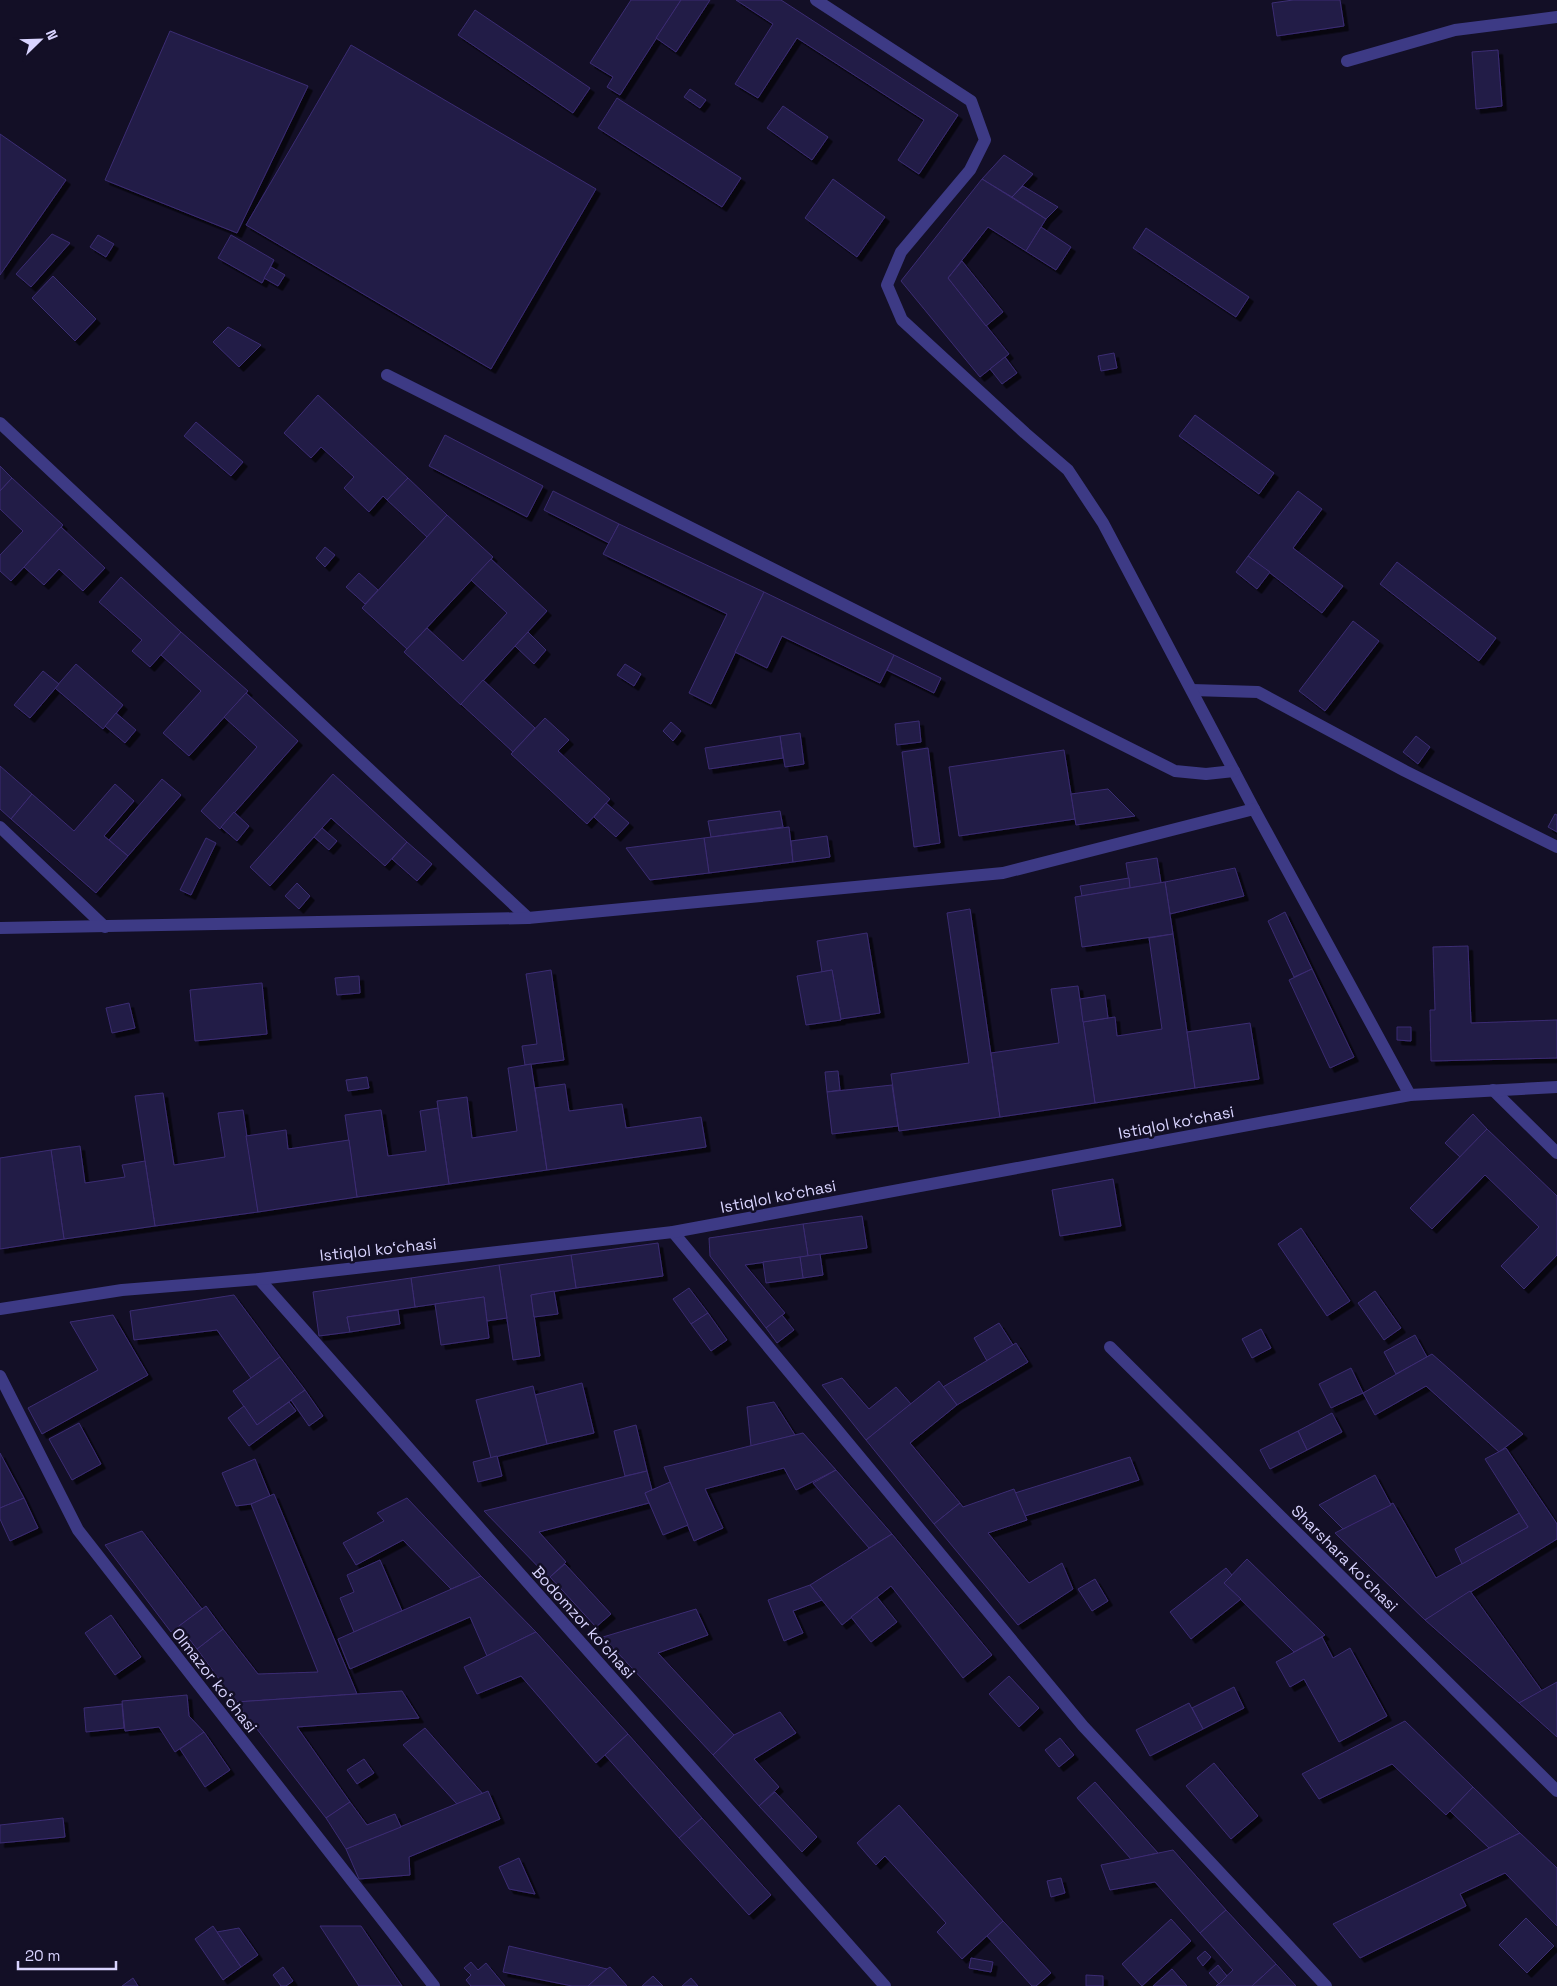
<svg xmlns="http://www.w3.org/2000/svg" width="1557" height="1986" viewBox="0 0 1557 1986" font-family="'Space Grotesk',sans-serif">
	<defs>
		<filter id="shadow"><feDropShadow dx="4.5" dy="4.5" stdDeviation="0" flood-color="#0009"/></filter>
	</defs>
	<rect width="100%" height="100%" fill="#130f26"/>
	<g fill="#241b47" stroke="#3b2d73" filter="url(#shadow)">
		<polygon points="631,0 681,0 620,95 607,87 613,77 590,63"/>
		<polygon points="681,0 710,0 676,52 656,38"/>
		<polygon points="736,0 781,0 958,115 919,174 898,160 924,120 797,38 758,98 735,84 773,24"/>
		<polygon points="1293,0 1340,0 1344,26 1277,36 1272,3"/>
		<polygon points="475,10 590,88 573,113 458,35"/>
		<polygon points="170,31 308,86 237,233 105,180"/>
		<polygon points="351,45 596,189 491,369 246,225"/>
		<polygon points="1498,50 1502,106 1476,109 1472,52"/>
		<polygon points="690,89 706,100 700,108 684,97"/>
		<polygon points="617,98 741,178 722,207 598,128"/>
		<polygon points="783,106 828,137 812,160 767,128"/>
		<polygon points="0,134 66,180 0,275"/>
		<polygon points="1004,155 1033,174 1012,197 982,179"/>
		<polygon points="833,179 885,217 857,257 805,218"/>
		<polygon points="982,179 1046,219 1026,251 988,227 948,278 1009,354 980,377 901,281"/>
		<polygon points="1023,186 1058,207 1046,219 1012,197"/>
		<polygon points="1041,227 1071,247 1056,270 1026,251"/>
		<polygon points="1146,228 1249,297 1236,317 1133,248"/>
		<polygon points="52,234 70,243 31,287 16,274"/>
		<polygon points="98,235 114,244 106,257 90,247"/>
		<polygon points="231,235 274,260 262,283 218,258"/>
		<polygon points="962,261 1003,312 986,326 948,278"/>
		<polygon points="271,267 285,275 278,286 264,278"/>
		<polygon points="53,276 96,319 75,341 32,298"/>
		<polygon points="228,327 261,345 239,367 213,342"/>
		<polygon points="1114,353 1117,368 1101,371 1098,356"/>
		<polygon points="1005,357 1017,373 1002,384 990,369"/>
		<polygon points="318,395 408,478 387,500 383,496 369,512 344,488 354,477 321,447 311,458 284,433"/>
		<polygon points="1195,415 1274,473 1259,494 1179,436"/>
		<polygon points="196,422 243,462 231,476 184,436"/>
		<polygon points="445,435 543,486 527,517 429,466"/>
		<polygon points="0,466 12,478 0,491"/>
		<polygon points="12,478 63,525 11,581 0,571 0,555 23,531 0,509 0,491"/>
		<polygon points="408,478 447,515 427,537 387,500"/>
		<polygon points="553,491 619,524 609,543 544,510"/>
		<polygon points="1298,491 1322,509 1293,548 1343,586 1322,613 1248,556"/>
		<polygon points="447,515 493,557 407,649 362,608"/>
		<polygon points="619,524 764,592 711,704 689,693 727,614 603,554"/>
		<polygon points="61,527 105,568 83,591 59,569 44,585 24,567"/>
		<polygon points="325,547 335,555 325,567 316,558"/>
		<polygon points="1248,556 1270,572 1257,589 1236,572"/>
		<polygon points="491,559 547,611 461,705 404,652 427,628 463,661 507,613 471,580"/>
		<polygon points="1397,562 1496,638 1479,661 1380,584"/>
		<polygon points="359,573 378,590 365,604 346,587"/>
		<polygon points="121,577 181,632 150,667 132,651 142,640 99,602"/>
		<polygon points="764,592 894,655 880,683 782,636 767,668 735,652"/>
		<polygon points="1353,621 1379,641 1325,711 1299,691"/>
		<polygon points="181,632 248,691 189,756 163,733 201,691 161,655"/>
		<polygon points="528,632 546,650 534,664 515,646"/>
		<polygon points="894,655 941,678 934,693 887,670"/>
		<polygon points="76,664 123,705 103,729 55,688"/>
		<polygon points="625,664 641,674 634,686 617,675"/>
		<polygon points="43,671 59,684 30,718 14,705"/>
		<polygon points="483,680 535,728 513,752 461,704"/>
		<polygon points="246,693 298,741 220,829 201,811 257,747 224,717"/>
		<polygon points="116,713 136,730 125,743 105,726"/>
		<polygon points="545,718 569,740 558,751 610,799 587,824 511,754"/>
		<polygon points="919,721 921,742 897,745 895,724"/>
		<polygon points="671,722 681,731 673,741 663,731"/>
		<polygon points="800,733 804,764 785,767 780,736"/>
		<polygon points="780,736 783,758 709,769 705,748"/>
		<polygon points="1416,736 1430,747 1418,764 1403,752"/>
		<polygon points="928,748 940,843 914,847 902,752"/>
		<polygon points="1064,750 1075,819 959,836 949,767"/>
		<polygon points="0,766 32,794 11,819 0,809"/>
		<polygon points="333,774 407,842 385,866 331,818 270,886 250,867"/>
		<polygon points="162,779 181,795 128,856 109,840"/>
		<polygon points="115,784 134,801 104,836 128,856 96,893 11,819 32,794 74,831"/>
		<polygon points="1108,789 1135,816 1076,825 1071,794"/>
		<polygon points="606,803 629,823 616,837 594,817"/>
		<polygon points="780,811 783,827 711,837 708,821"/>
		<polygon points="234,812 249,826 237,841 221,827"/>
		<polygon points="1555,814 1557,815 1557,832 1548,827"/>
		<polygon points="789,827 793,862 709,873 704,838"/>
		<polygon points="322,828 337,841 329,850 314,837"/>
		<polygon points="827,836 830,857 793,862 791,841"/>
		<polygon points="206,838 216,843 191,895 180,890"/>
		<polygon points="704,838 709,873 650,880 626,848"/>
		<polygon points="407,842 432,864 417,881 392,859"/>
		<polygon points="1157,858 1161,883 1130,888 1126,863"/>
		<polygon points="1235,868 1244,896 1170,914 1165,882"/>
		<polygon points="1129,878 1130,888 1082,896 1080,886"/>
		<polygon points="1165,882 1173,934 1082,947 1075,897"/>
		<polygon points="297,883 310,896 299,909 285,896"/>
		<polygon points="970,909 1000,1117 899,1131 891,1074 969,1063 947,913"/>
		<polygon points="1285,912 1312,969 1294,977 1268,921"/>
		<polygon points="867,933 880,1013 841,1019 832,970 822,972 817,941"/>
		<polygon points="1173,934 1195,1088 1095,1103 1083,1022 1115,1017 1117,1036 1162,1029 1149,938"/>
		<polygon points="1468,946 1471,1023 1557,1020 1557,1058 1431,1061 1430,1010 1435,1010 1433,947"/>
		<polygon points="1312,969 1354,1057 1330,1068 1289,980"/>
		<polygon points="551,970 564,1060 525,1065 522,1046 537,1044 526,974"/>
		<polygon points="832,970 841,1020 806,1025 797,976"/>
		<polygon points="359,976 360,993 337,995 335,978"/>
		<polygon points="262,983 267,1034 195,1041 190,990"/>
		<polygon points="1078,986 1095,1103 1000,1117 991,1053 1059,1043 1051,989"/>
		<polygon points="1105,995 1108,1018 1083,1022 1080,999"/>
		<polygon points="129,1003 135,1028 112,1033 106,1008"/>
		<polygon points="1250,1023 1259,1079 1195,1088 1187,1032"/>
		<polygon points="1397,1027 1411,1027 1411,1041 1397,1040"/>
		<polygon points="531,1064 547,1170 449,1184 437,1101 467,1097 472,1138 517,1131 508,1068"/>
		<polygon points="838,1071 840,1090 827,1092 825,1072"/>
		<polygon points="367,1077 369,1088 348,1091 346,1080"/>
		<polygon points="565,1084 569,1111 622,1104 626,1128 701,1117 706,1147 547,1170 535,1088"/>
		<polygon points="892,1085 898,1126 832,1134 827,1092"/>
		<polygon points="163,1093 174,1165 225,1157 218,1113 243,1110 258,1212 155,1226 135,1096"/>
		<polygon points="438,1108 449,1184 357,1197 345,1115 381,1110 388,1156 426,1151 420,1111"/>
		<polygon points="1473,1114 1487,1129 1460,1157 1445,1143"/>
		<polygon points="1487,1129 1557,1196 1557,1255 1524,1289 1501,1266 1539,1227 1485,1175 1432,1229 1410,1208"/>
		<polygon points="286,1130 288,1149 349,1140 357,1197 258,1212 246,1136"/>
		<polygon points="80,1146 85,1183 125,1177 122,1165 145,1161 155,1226 64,1239 51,1150"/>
		<polygon points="51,1150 64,1239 0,1249 0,1158"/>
		<polygon points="1113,1179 1121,1226 1060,1236 1052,1190"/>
		<polygon points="862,1216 867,1248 808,1256 803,1224"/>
		<polygon points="803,1224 808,1256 745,1265 785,1313 766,1328 710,1256 709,1238"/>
		<polygon points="1301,1228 1350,1301 1327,1316 1278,1244"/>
		<polygon points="658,1243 663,1276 576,1288 571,1255"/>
		<polygon points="820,1254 823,1275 803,1278 800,1257"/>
		<polygon points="571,1255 576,1288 531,1295 540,1356 513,1360 499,1265"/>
		<polygon points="800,1257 803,1278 766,1283 763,1262"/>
		<polygon points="499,1265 507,1318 487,1321 484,1297 415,1307 411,1278"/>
		<polygon points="411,1278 415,1307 347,1317 350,1332 319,1336 313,1292"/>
		<polygon points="689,1288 708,1313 691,1324 673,1299"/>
		<polygon points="554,1291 558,1314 534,1317 531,1295"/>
		<polygon points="1375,1291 1401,1328 1384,1340 1358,1303"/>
		<polygon points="234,1295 280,1357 251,1378 217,1330 134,1340 130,1311"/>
		<polygon points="484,1297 489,1338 441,1345 435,1304"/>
		<polygon points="398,1310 400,1324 350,1332 347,1317"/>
		<polygon points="708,1313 727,1340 711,1351 691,1324"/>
		<polygon points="113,1315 148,1375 42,1434 28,1408 98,1370 70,1322"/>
		<polygon points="782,1315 794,1330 777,1343 766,1328"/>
		<polygon points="999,1323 1013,1345 987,1361 974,1338"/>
		<polygon points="1261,1329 1271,1348 1252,1358 1242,1339"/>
		<polygon points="1415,1335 1427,1357 1396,1374 1384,1352"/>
		<polygon points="1016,1343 1028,1362 957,1405 943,1387"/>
		<polygon points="1432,1354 1523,1434 1499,1452 1426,1386 1375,1415 1363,1393"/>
		<polygon points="280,1357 305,1390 257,1425 233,1391"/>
		<polygon points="1351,1368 1363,1393 1331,1408 1319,1384"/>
		<polygon points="842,1378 869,1409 896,1387 911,1404 866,1440 822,1385"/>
		<polygon points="939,1381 957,1405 910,1443 960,1503 934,1524 866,1440"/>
		<polygon points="582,1383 594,1433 547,1444 535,1395"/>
		<polygon points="533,1386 547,1444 491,1458 476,1400"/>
		<polygon points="305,1390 323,1416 309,1426 291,1400"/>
		<polygon points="289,1402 296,1411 249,1446 228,1418 244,1406 257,1425"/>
		<polygon points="774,1402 795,1435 751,1446 747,1407"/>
		<polygon points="1332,1413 1342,1432 1307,1450 1298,1431"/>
		<polygon points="79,1423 101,1464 72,1480 49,1439"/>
		<polygon points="636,1425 647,1471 625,1476 614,1431"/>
		<polygon points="1298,1431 1307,1450 1270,1469 1260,1450"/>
		<polygon points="803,1433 836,1470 796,1490 784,1468 705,1489 723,1528 694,1541 664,1467"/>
		<polygon points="1506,1448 1557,1524 1557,1539 1425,1620 1335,1533 1393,1503 1436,1578 1528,1527 1485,1459"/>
		<polygon points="0,1453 24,1498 0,1508"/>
		<polygon points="497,1456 502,1476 478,1482 473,1462"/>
		<polygon points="1130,1457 1139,1480 1025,1516 1015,1493"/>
		<polygon points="255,1459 270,1496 251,1504 236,1506 222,1473"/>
		<polygon points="836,1470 892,1534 869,1548 813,1483"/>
		<polygon points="647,1471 652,1490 645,1493 649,1503 539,1532 566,1562 549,1578 484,1511"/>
		<polygon points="1375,1475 1391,1505 1343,1529 1319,1505"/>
		<polygon points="670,1482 688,1525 663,1535 645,1493"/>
		<polygon points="1014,1489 1027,1520 988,1533 1029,1583 1062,1563 1073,1589 1018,1625 934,1524 960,1503 963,1507"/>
		<polygon points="274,1494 357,1694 236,1702 197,1649 223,1629 258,1674 318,1672 251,1504"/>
		<polygon points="24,1498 38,1528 10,1541 0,1519 0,1508"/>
		<polygon points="407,1498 481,1576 451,1589 403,1540 356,1565 343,1543 384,1521 377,1513"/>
		<polygon points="1519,1513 1528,1527 1462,1564 1455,1549"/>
		<polygon points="142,1531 202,1609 171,1632 105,1545"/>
		<polygon points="892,1534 992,1655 963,1678 891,1586 842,1625 810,1585"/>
		<polygon points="1247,1559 1325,1635 1294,1652 1224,1583"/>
		<polygon points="380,1560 402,1611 354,1632 340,1598 354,1592 347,1575"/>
		<polygon points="565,1564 611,1614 596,1627 550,1577"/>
		<polygon points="1226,1568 1232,1575 1224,1583 1241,1599 1191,1639 1170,1612"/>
		<polygon points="481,1576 536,1632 487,1656 470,1617 350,1669 338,1639"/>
		<polygon points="1095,1579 1108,1601 1092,1611 1078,1589"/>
		<polygon points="810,1585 822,1600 793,1611 803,1633 784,1641 768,1600"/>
		<polygon points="1470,1591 1542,1691 1519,1703 1425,1620"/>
		<polygon points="877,1597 897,1622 871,1642 851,1617"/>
		<polygon points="206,1606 223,1629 197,1649 179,1626"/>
		<polygon points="696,1609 708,1635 658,1653 734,1735 713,1755 603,1637"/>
		<polygon points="111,1615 141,1657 115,1675 85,1633"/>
		<polygon points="536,1632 628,1734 596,1763 521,1676 477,1694 464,1667"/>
		<polygon points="1322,1637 1333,1658 1350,1648 1387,1716 1339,1742 1304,1679 1290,1687 1276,1662"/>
		<polygon points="1009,1676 1039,1708 1019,1727 989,1694"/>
		<polygon points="1557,1682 1557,1737 1519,1703"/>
		<polygon points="1234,1687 1244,1708 1203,1729 1192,1708"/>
		<polygon points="402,1691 419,1718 297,1727 350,1802 326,1818 236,1702"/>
		<polygon points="187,1695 189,1716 204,1732 175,1752 159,1727 125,1731 122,1701"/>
		<polygon points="1189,1703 1203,1729 1150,1756 1136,1730"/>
		<polygon points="122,1704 124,1728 86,1732 84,1708"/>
		<polygon points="780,1712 796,1733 754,1759 779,1787 759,1806 713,1755 734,1735"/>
		<polygon points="1405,1721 1473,1787 1446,1815 1392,1764 1319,1799 1302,1774"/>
		<polygon points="425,1728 483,1794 457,1804 403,1745"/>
		<polygon points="204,1732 230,1770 205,1787 180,1749"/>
		<polygon points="628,1734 702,1818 679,1838 605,1755"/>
		<polygon points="1060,1738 1074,1755 1059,1767 1045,1750"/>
		<polygon points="364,1759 374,1773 357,1784 347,1770"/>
		<polygon points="1214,1763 1258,1816 1231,1839 1186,1786"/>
		<polygon points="1095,1782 1158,1853 1131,1859 1077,1798"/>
		<polygon points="1473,1787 1520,1833 1489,1848 1450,1811"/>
		<polygon points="488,1791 500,1819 409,1857 410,1875 359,1879 346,1849"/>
		<polygon points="775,1792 817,1837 802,1852 759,1806"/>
		<polygon points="350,1802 367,1825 395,1814 401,1827 346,1849 326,1818"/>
		<polygon points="899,1805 1003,1921 962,1959 937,1932 946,1923 885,1856 876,1865 857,1843"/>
		<polygon points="63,1818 65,1837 0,1843 0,1825"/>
		<polygon points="702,1818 771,1895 749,1915 679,1838"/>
		<polygon points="1520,1833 1557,1868 1557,1926 1505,1873 1460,1894 1466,1906 1360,1958 1333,1924"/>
		<polygon points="1173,1850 1226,1910 1200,1933 1155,1882 1110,1890 1101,1865"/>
		<polygon points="519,1858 535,1894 509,1889 499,1867"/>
		<polygon points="1061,1878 1065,1893 1051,1897 1047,1881"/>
		<polygon points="1226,1910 1276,1964 1252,1986 1216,1986 1233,1970 1200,1933"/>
		<polygon points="1526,1918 1554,1946 1527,1973 1499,1945"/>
		<polygon points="1171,1919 1191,1941 1142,1986 1122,1964"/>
		<polygon points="1003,1921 1051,1973 1036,1986 1032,1986 987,1936"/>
		<polygon points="213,1926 241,1967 223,1980 195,1939"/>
		<polygon points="320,1926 361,1926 402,1986 359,1986"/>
		<polygon points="239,1928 258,1955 241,1967 217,1932"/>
		<polygon points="509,1946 607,1969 588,1986 572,1986 503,1972"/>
		<polygon points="1205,1951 1211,1957 1203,1966 1197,1958"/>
		<polygon points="971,1958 993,1962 991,1972 969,1968"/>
		<polygon points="471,1962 478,1970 486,1963 505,1986 471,1986 466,1980 471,1975 464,1968"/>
		<polygon points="1276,1964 1296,1986 1252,1986"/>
		<polygon points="1218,1965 1227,1976 1219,1984 1209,1973"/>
		<polygon points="283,1967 293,1981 286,1986 281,1986 273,1975"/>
		<polygon points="610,1967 627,1986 588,1986 607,1969"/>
		<polygon points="1172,1969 1187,1986 1153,1986"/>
		<polygon points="1086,1975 1103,1976 1103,1986 1086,1986"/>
		<polygon points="653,1976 663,1986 642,1986"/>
		<polygon points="133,1978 138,1986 122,1986"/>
		<polygon points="691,1978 698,1986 682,1986"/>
	</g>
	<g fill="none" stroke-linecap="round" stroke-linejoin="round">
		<polyline stroke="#3d3a85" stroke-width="12" points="1192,690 1258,692 1405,771 1557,847"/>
		<g stroke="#3d3a85" stroke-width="12">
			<polyline points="816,0 971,101 985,140 970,170 901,252 887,285 902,320 1025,433 1068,470 1103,523 1254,809"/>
			<polyline points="1347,61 1455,30 1557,17"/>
			<polyline points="387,375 1175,771 1206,774 1234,771"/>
			<polyline points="0,423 528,918"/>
			<polyline points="0,827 105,927"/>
			<polyline points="0,928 528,918 1003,873 1254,809 1410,1095"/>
			<polyline points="1493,1090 1557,1153"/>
			<polyline points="673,1232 1083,1726 1326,1986"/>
			<polyline points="259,1279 885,1986"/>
			<polyline points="0,1309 122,1290 259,1279 673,1232 1410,1095 1557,1087"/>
			<polyline points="1110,1347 1557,1791"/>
			<polyline points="0,1376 78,1530 434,1986"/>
		</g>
	</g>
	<g text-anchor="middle" stroke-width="5" stroke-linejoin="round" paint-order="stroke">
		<g font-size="16" fill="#d9d4ff" stroke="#130f26">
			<text transform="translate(1176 1122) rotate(-11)" y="6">Istiqlol koʻchasi</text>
			<text transform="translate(778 1196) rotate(-11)" y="6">Istiqlol koʻchasi</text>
			<text transform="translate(378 1249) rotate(-6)" y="6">Istiqlol koʻchasi</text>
			<text transform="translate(1345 1558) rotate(45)" y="6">Sharshara koʻchasi</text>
			<text transform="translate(584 1622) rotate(48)" y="6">Bodomzor koʻchasi</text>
			<text transform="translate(215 1680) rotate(52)" y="6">Olmazor koʻchasi</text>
		</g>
	</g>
	<g transform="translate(40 40) rotate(67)" stroke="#130f26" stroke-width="4" paint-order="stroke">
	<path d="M0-4L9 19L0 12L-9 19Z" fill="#d9d4ff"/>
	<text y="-8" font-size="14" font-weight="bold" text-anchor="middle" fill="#d9d4ff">N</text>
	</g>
	<path d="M18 1961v8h98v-8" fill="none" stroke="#d9d4ff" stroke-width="2.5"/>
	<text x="25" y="1961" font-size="15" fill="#d9d4ff" stroke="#130f26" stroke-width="4" paint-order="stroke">20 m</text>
</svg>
